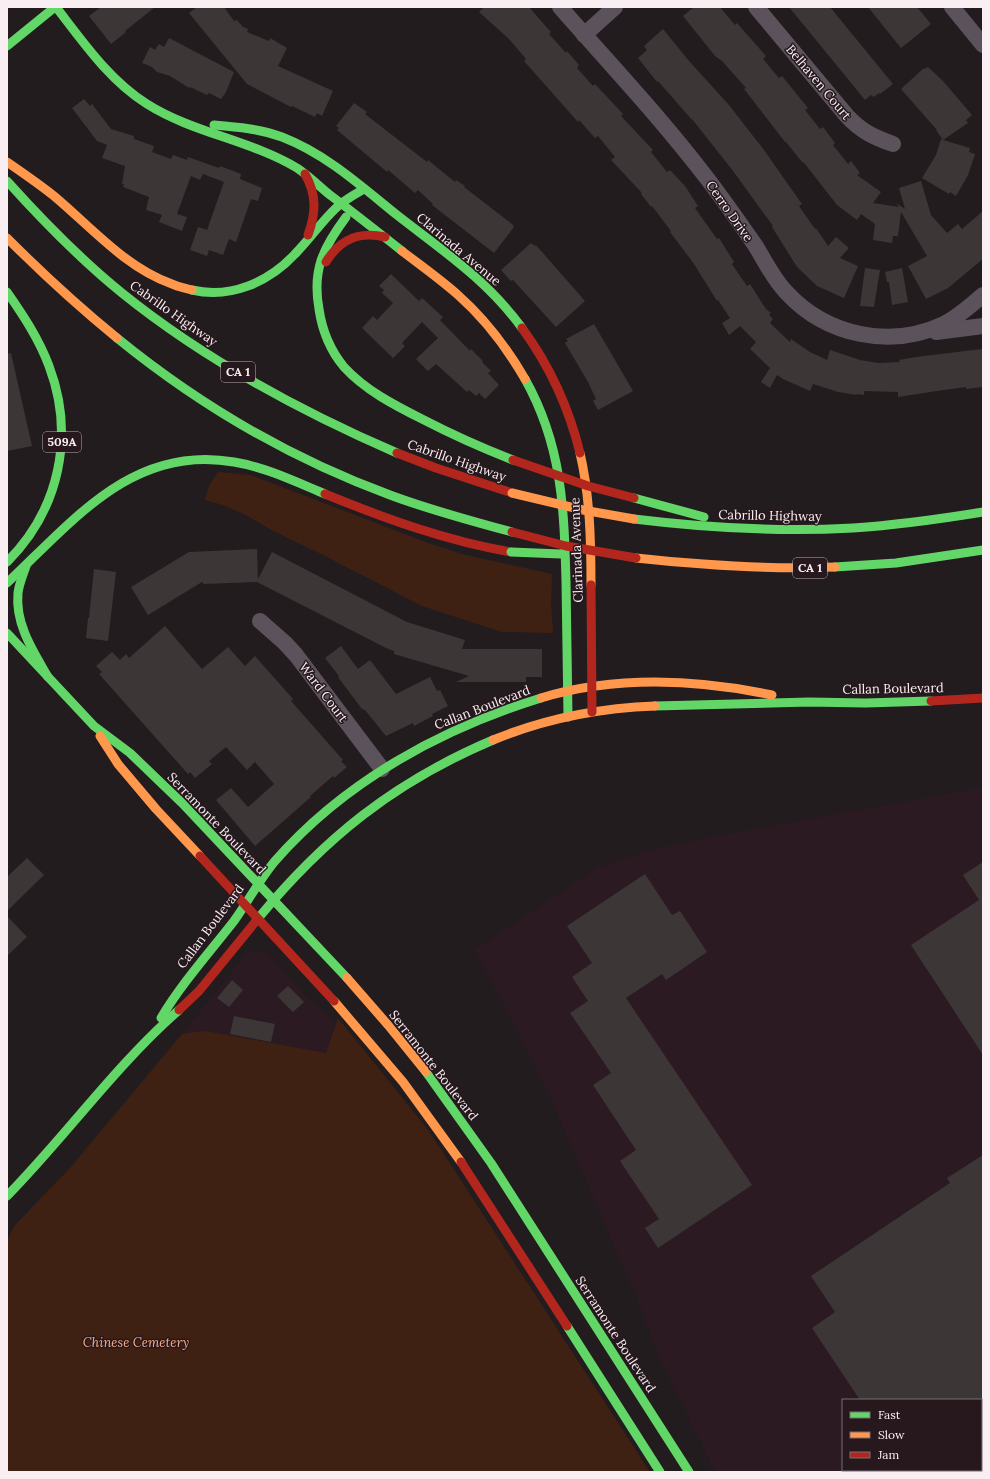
<svg xmlns="http://www.w3.org/2000/svg" width="990" height="1479" viewBox="0 0 990 1479" font-family="Lora,serif">
	<rect width="100%" height="100%" fill="#221c1e"/>
	<g fill="#2c1a22" fill-rule="evenodd">
		<path d="M 983,787 L 983,1472 L 715,1472 L 659,1357 L 639,1304 L 553,1104 L 475,949 L 596,869 L 638,854 L 686,842 ZM 843,1400 L 981,1400 L 981,1470 L 843,1470 Z"/>
		<polygon points="256,951 266,953 270,956 307,997 336,1022 326,1053 211,1032 202,1031 182,1034 245,955"/>
	</g>
	<g fill="#3f2113">
		<polygon points="218,472 251,475 428,543 462,554 552,574 551,605 553,629 552,633 502,632 422,606 321,554 273,531 246,515 223,505 205,500 209,486"/>
		<polygon points="338,1018 429,1131 650,1472 7,1472 7,1245 9,1236 15,1225 70,1168 182,1034 202,1031 211,1032 326,1053"/>
	</g>
	<g fill="#3c3636">
		<polygon points="101,7 155,7 125,31 126,32 111,44 89,16"/>
		<polygon points="197,7 224,7 234,21 237,20 243,27 248,29 247,32 269,41 270,38 287,48 278,66 333,91 322,116 317,113 315,117 292,106 291,107 247,84 189,13"/>
		<polygon points="484,7 529,7 549,30 551,32 549,34 566,53 567,51 579,65 577,68 593,86 595,84 623,114 621,116 653,150 651,152 667,172 670,170 685,186 698,206 695,208 717,239 719,238 734,262 732,264 747,286 750,284 766,309 771,313 769,315 773,319 770,323 790,342 791,339 810,352 827,360 830,350 860,360 878,363 900,362 899,360 916,357 982,349 983,387 966,389 966,387 937,391 898,397 898,392 864,391 864,395 857,394 857,395 838,392 813,384 810,391 783,379 777,375 770,388 761,382 770,368 750,349 756,342 740,326 729,335 722,323 730,318 718,300 717,301 694,264 670,232 671,231 652,206 651,207 641,194 642,193 611,160 615,157 598,136 595,138 579,120 578,122 524,61 526,59 509,39 479,12"/>
		<polygon points="694,7 720,7 735,25 737,23 766,56 763,59 779,78 782,76 808,108 805,110 820,129 823,127 835,143 833,145 848,164 851,161 860,173 857,175 881,192 873,203 899,207 896,203 905,209 899,188 921,181 931,215 947,233 958,224 962,229 983,211 983,259 948,288 926,299 908,266 927,256 901,212 898,236 893,236 892,243 873,240 875,224 861,214 857,220 837,205 805,164 802,162 786,142 785,142 744,89 746,88 722,61 715,56 683,16"/>
		<polygon points="789,7 830,7 893,84 880,94 879,93 874,97 871,95 865,100"/>
		<polygon points="868,7 917,7 931,24 901,48"/>
		<polygon points="663,29 689,61 729,105 764,150 802,204 799,206 815,229 816,228 828,246 836,237 849,248 840,258 858,266 844,298 817,286 797,267 772,227 773,226 733,171 692,119 692,120 658,81 657,82 638,58 647,50 644,46"/>
		<polygon points="169,38 234,72 226,92 221,99 209,93 207,95 190,87 189,88 170,76 157,72 152,67 142,63 150,47 155,50 159,44 164,47"/>
		<polygon points="928,67 943,81 972,115 966,120 968,123 943,140 970,148 969,152 975,154 968,175 956,196 950,192 949,194 922,178 936,155 941,139 943,140 936,130 937,130 901,89 924,68 925,69"/>
		<polygon points="84,99 90,106 92,104 111,129 134,136 134,139 154,146 152,152 171,159 173,155 187,160 188,157 219,168 220,166 241,174 240,179 262,188 258,201 251,199 236,242 229,239 223,255 209,250 207,256 190,250 198,227 207,230 224,182 203,174 200,180 191,176 177,214 187,217 182,231 159,222 162,215 146,210 149,197 123,187 124,184 122,184 125,166 102,158 107,145 97,141 72,108"/>
		<polygon points="354,103 367,112 365,114 427,162 428,160 439,169 455,182 456,180 465,186 464,187 512,224 514,227 494,253 432,205 433,204 418,190 415,193 388,170 387,172 337,130 339,128 336,126"/>
		<polygon points="531,243 535,246 536,245 585,301 556,327 513,280 511,281 501,270"/>
		<polygon points="865,268 880,270 874,307 860,306"/>
		<polygon points="902,268 908,302 892,305 889,282 887,282 885,272"/>
		<polygon points="391,274 419,301 422,298 443,317 440,320 470,351 471,349 483,361 482,362 491,371 488,373 499,385 485,399 479,393 476,396 469,390 467,392 436,364 428,371 416,359 438,338 422,322 402,343 405,346 393,358 362,328 373,316 377,320 393,303 382,293 384,290 379,286"/>
		<polygon points="594,324 633,391 598,410 593,401 596,399 588,382 565,343 568,341 566,339"/>
		<polygon points="11,353 32,446 7,451 7,354"/>
		<polygon points="257,549 258,579 272,552 407,622 465,640 462,649 542,649 542,677 526,677 526,682 456,682 469,676 394,654 394,651 386,648 257,582 204,584 202,582 148,615 131,587 189,552"/>
		<polygon points="94,569 116,572 108,641 86,638 88,618 89,618"/>
		<polygon points="165,626 202,669 228,647 245,666 255,656 293,699 291,701 343,760 341,761 347,767 334,778 333,776 310,796 311,797 255,846 216,800 231,788 248,807 274,784 255,762 247,770 226,747 209,761 212,764 195,778 190,772 188,774 99,674 102,672 96,666 112,652 120,660 126,654 129,658"/>
		<polygon points="341,646 358,669 370,660 396,694 430,677 437,691 440,690 448,706 432,714 433,716 414,726 413,723 386,736 365,710 362,709 338,677 339,676 325,658"/>
		<polygon points="27,858 44,875 7,911 7,877"/>
		<polygon points="983,862 983,1055 911,945 979,900 963,875"/>
		<polygon points="645,874 672,915 680,911 707,952 666,980 662,974 626,998 752,1185 658,1248 645,1228 659,1219 620,1161 636,1150 593,1085 611,1073 570,1013 588,1001 572,977 592,963 567,926"/>
		<polygon points="7,916 27,937 7,956"/>
		<polygon points="232,980 243,990 229,1007 217,998"/>
		<polygon points="288,986 304,1002 293,1012 277,996"/>
		<polygon points="234,1016 275,1024 271,1042 230,1034"/>
		<polygon points="983,1155 983,1400 860,1400 812,1328 835,1312 811,1276 950,1183 947,1178"/>
	</g>
	<g fill="none" stroke-linecap="round" stroke-linejoin="round">
		<g stroke="#5c525c" stroke-width="16">
			<path d="M 560,7 C 609,63 661,118 706,177 C 723,199 739,222 755,245 C 765,261 773,279 787,293 C 827,336 891,349 944,324 C 958,317 971,305 983,295"/>
			<path d="M 756,7 L 847,116 C 861,131 873,137 893,144"/>
			<polyline points="952,7 983,45"/>
			<polyline points="584,35 615,7"/>
			<polyline points="936,332 983,326"/>
			<polyline points="260,621 285,643 296,655 382,769"/>
		</g>
		<g stroke="#63d668" stroke-width="9">
			<path d="M 56,7 C 83,42 109,80 147,104 C 193,133 250,140 297,168 C 309,176 319,186 330,195 C 354,213 378,232 402,251"/>
			<polyline points="7,46 55,7"/>
			<path d="M 214,125 C 238,127 260,129 282,137 C 326,154 361,186 397,215 C 443,251 487,280 522,328"/>
			<path d="M 7,181 C 43,221 80,259 122,293 C 205,360 300,411 397,453"/>
			<path d="M 346,217 C 323,248 312,270 319,309 C 322,330 330,350 344,367 C 365,390 394,405 422,419 C 451,434 482,448 513,460"/>
			<path d="M 192,290 C 231,299 269,282 295,254 C 310,239 321,222 336,208 C 344,200 354,195 364,189"/>
			<path d="M 7,292 C 23,315 39,339 49,366 C 75,435 60,509 7,562"/>
			<path d="M 117,338 C 198,404 292,459 390,495 C 430,510 471,521 512,532"/>
			<path d="M 525,379 C 562,445 564,507 566,581 C 567,626 567,672 568,717"/>
			<polyline points="634,498 704,517"/>
			<path d="M 634,519 C 707,528 780,532 853,528 C 897,525 940,519 983,512"/>
			<path d="M 26,566 C 23,575 19,584 18,593 C 15,624 33,651 48,677"/>
			<polyline points="835,567 896,563 983,550"/>
			<path d="M 7,583 C 73,521 133,444 234,462 C 265,467 296,482 325,494"/>
			<polyline points="7,633 94,726 130,753 182,803 347,978"/>
			<polyline points="655,706 809,702 866,703 931,701"/>
			<path d="M 256,921 C 324,838 394,782 493,740"/>
			<path d="M 161,1018 C 182,983 209,953 234,921 C 248,902 259,880 275,861 C 345,781 441,729 541,698"/>
			<polyline points="426,1072 491,1163 689,1472"/>
			<path d="M 7,1196 C 66,1136 115,1066 179,1010"/>
			<polyline points="567,1326 660,1472"/>
		</g>
		<g stroke="#ff974d" stroke-width="9">
			<path d="M 7,162 C 23,173 39,184 54,196 C 91,227 126,268 172,284 C 178,287 186,288 192,290"/>
			<path d="M 7,238 C 42,273 79,307 117,338"/>
			<path d="M 402,251 C 420,265 440,279 458,295 C 484,318 507,348 525,379"/>
			<path d="M 580,453 C 590,496 591,541 591,585"/>
			<path d="M 636,558 C 702,565 768,570 835,567"/>
			<path d="M 541,698 C 617,675 695,679 772,695"/>
			<polyline points="100,736 118,764 156,809 200,856"/>
			<path d="M 493,740 C 544,719 600,708 655,706"/>
			<polyline points="347,978 388,1025 426,1072"/>
			<polyline points="334,1001 403,1082 461,1162"/>
		</g>
		<g stroke="#b3261e" stroke-width="9">
			<path d="M 305,174 C 317,195 316,213 308,235"/>
			<path d="M 326,262 C 340,239 359,231 385,237"/>
			<path d="M 522,328 C 549,365 569,408 580,453"/>
			<polyline points="397,453 436,468 512,493"/>
			<path d="M 325,494 C 386,519 447,541 511,552"/>
			<polyline points="591,585 592,712"/>
			<polyline points="931,701 983,698"/>
			<polyline points="200,856 334,1001"/>
			<polyline points="179,1010 199,991 256,921"/>
			<polyline points="461,1162 567,1326"/>
		</g>
		<polyline stroke="#63d668" stroke-width="9" points="511,552 561,554"/>
		<polyline stroke="#ff974d" stroke-width="9" points="512,493 583,510 634,519"/>
		<g stroke="#b3261e" stroke-width="9">
			<polyline points="513,460 588,486 634,498"/>
			<polyline points="512,532 566,546 636,558"/>
		</g>
	</g>
	<g text-anchor="middle" stroke-width="3" stroke-linejoin="round" paint-order="stroke">
		<g fill="#26181d" stroke="#baaeb2" stroke-width="1">
			<rect x="221" y="362" width="34" height="20" rx="3"/>
			<rect x="43" y="432" width="38" height="20" rx="3"/>
			<rect x="793" y="558" width="34" height="20" rx="3"/>
		</g>
		<g font-size="12" font-weight="bold" fill="#f9eff2">
			<text x="238" y="376">CA 1</text>
			<text x="62" y="446">509A</text>
			<text x="810" y="572">CA 1</text>
		</g>
		<g font-size="13" fill="#f9eff2" stroke="#26181d">
			<text transform="translate(819 82) rotate(50)" y="5">Belhaven Court</text>
			<text transform="translate(730 211) rotate(55)" y="5">Cerro Drive</text>
			<text transform="translate(459 249) rotate(40)" y="5">Clarinada Avenue</text>
			<text transform="translate(174 313) rotate(35)" y="5">Cabrillo Highway</text>
			<text transform="translate(457 460) rotate(19)" y="5">Cabrillo Highway</text>
			<text transform="translate(770 515) rotate(1)" y="5">Cabrillo Highway</text>
			<text transform="translate(576 550) rotate(-92)" y="5">Clarinada Avenue</text>
			<text transform="translate(893 688) rotate(-1)" y="5">Callan Boulevard</text>
			<text transform="translate(324 692) rotate(53)" y="5">Ward Court</text>
			<text transform="translate(482 707) rotate(-21)" y="5">Callan Boulevard</text>
			<text transform="translate(217 823) rotate(46)" y="5">Serramonte Boulevard</text>
			<text transform="translate(210 926) rotate(-53)" y="5">Callan Boulevard</text>
			<text transform="translate(434 1065) rotate(52)" y="5">Serramonte Boulevard</text>
			<text transform="translate(616 1334) rotate(57)" y="5">Serramonte Boulevard</text>
		</g>
		<g font-size="13" font-style="italic" fill="#faaa81" stroke="#26181d">
			<text x="136" y="1347">Chinese Cemetery</text>
		</g>
	</g>
	<rect width="990" height="1479" fill="none" stroke="#f9eff2" stroke-width="16"/>
	<rect x="842" y="1399" width="140" height="72" fill="#26181d" stroke="#7a6e72"/>
	<rect x="850" y="1412" width="20" height="6" fill="#63d668" stroke="#7a6e72"/>
	<text x="878" y="1419" font-size="12" fill="#f9eff2">Fast</text>
	<rect x="850" y="1432" width="20" height="6" fill="#ff974d" stroke="#7a6e72"/>
	<text x="878" y="1439" font-size="12" fill="#f9eff2">Slow</text>
	<rect x="850" y="1452" width="20" height="6" fill="#b3261e" stroke="#7a6e72"/>
	<text x="878" y="1459" font-size="12" fill="#f9eff2">Jam</text>
</svg>
